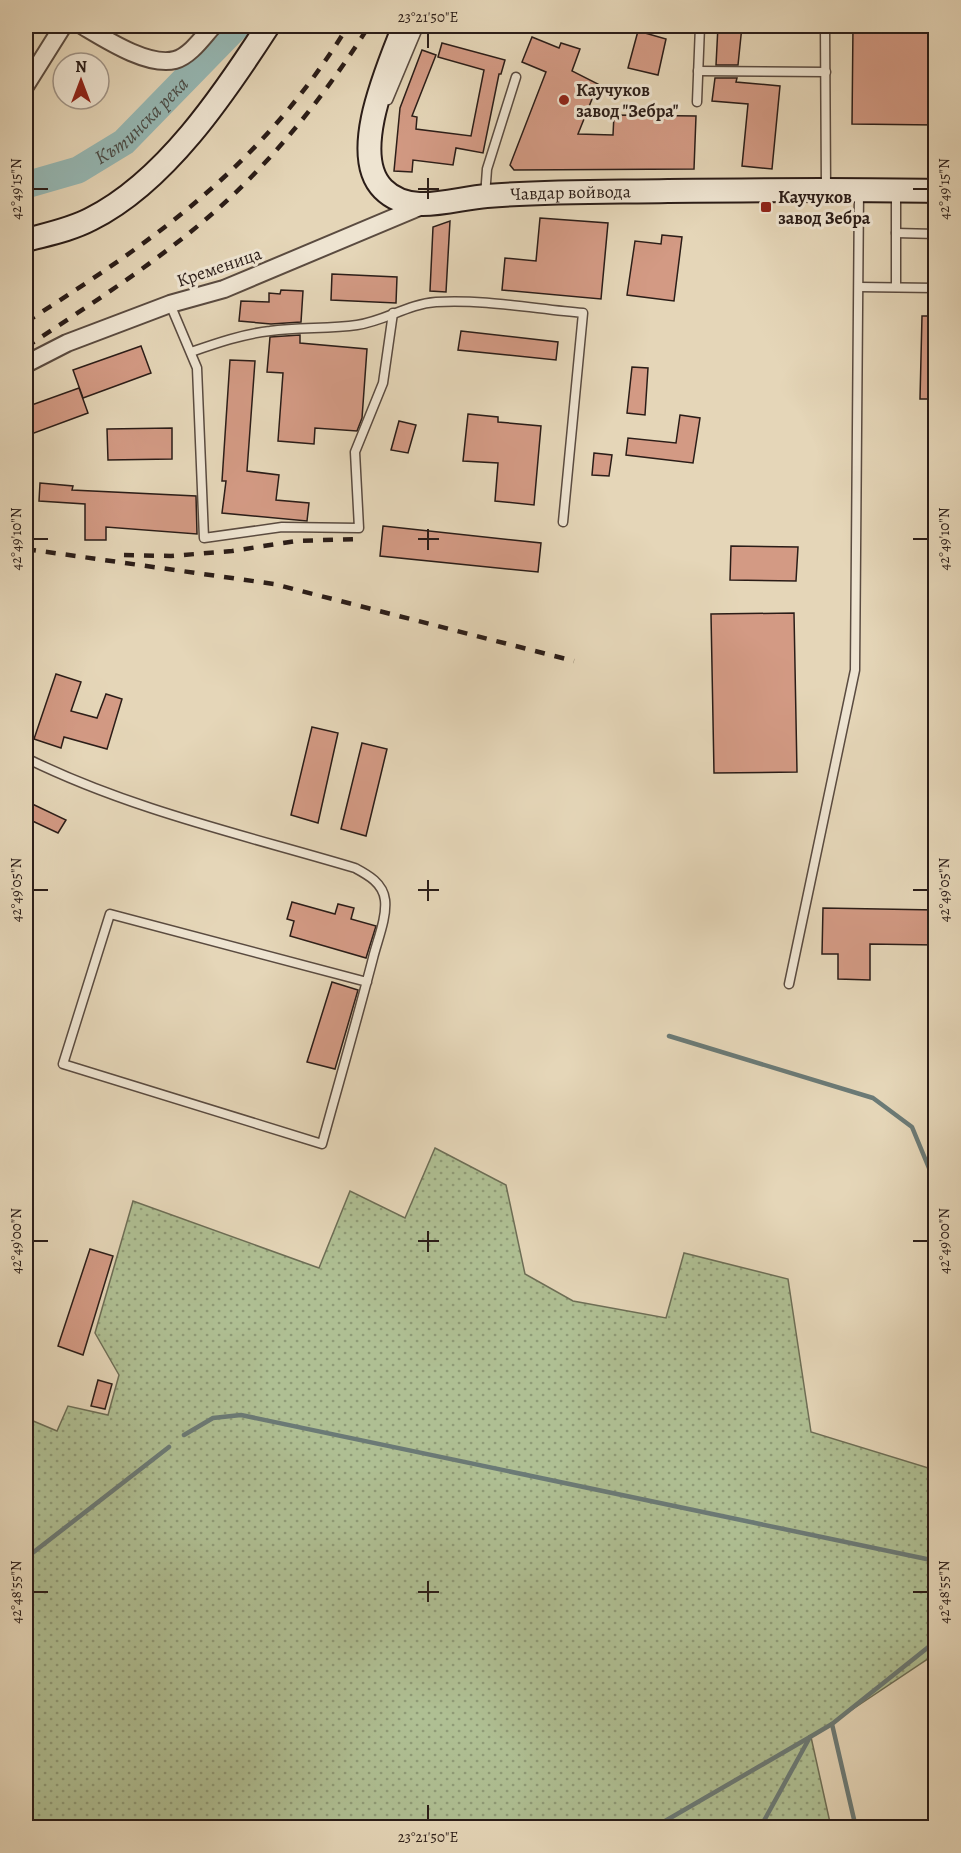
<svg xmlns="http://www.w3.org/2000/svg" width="961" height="1853" viewBox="0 0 961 1853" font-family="Alegreya,serif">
	<defs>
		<pattern id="grass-dots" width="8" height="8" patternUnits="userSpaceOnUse" patternTransform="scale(1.5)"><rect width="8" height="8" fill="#afbf93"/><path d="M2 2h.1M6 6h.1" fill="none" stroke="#8f9b77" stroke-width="1.8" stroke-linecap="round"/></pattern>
	</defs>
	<rect width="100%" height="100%" fill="#e5d6b8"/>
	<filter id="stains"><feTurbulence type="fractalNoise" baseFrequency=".00333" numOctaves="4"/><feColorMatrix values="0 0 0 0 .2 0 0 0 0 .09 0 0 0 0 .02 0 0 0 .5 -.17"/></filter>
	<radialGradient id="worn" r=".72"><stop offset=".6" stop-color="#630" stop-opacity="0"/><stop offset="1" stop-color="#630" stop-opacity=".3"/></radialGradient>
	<polygon fill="url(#grass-dots)" stroke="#6d6e56" stroke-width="1.5" points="435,1148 506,1185 525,1274 573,1301 666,1318 684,1253 788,1279 811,1432 935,1470 935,1654 811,1737 831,1827 26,1827 26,1418 57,1431 68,1406 108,1415 119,1375 95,1333 133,1201 319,1268 350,1191 405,1218"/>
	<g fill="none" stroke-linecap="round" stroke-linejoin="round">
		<g stroke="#6b7a76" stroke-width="4.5">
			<polyline points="669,1036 873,1098 912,1127 936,1185"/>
			<polyline points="184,1435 213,1418 241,1415 936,1561"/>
			<polyline points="26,1558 169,1447"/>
			<polyline points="653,1828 810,1737"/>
			<polyline points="760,1828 810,1737 832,1724"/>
			<polyline points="856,1828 832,1724 936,1641"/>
		</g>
		<path stroke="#96b8b4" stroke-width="27" id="s1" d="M 26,185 L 78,170 L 124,142 L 237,26"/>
	</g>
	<g fill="#d39a84" stroke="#2b1d18" stroke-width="1.5">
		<polygon points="718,26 742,26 738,65 716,65"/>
		<polygon points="853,26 936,26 936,125 852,124"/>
		<polygon points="638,31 666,39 658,75 628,68"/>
		<polygon points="532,37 559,48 561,43 580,49 572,71 598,84 578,134 613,135 614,115 696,116 694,169 514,170 510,165 546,72 522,62"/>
		<polygon points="442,43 505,60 501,74 499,74 483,153 456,148 453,165 413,160 412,172 394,171 400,108 422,50 436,55 412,116 417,117 416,129 471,136 484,70 438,57"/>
		<polygon points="715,78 737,78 736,82 780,86 772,169 742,166 748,104 712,101"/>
		<polygon points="540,218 608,223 601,299 502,290 505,258 536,261"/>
		<polygon points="450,221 446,292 430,291 433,227"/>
		<polygon points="662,235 682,237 674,301 627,295 635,241 661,244"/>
		<polygon points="332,274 397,277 396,303 331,300"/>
		<polygon points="281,290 303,291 301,322 271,324 239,321 241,301 269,302 269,293 280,294"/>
		<polygon points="922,316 936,316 936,399 920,399"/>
		<polygon points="461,331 558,342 556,360 458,350"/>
		<polygon points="300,335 300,343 367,349 362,418 357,431 315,428 314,444 278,441 283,373 267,372 270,337"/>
		<polygon points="141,346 151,373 83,398 73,370"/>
		<polygon points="230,360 255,361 247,471 279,475 276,500 309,503 307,521 222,513 226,481 222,481"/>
		<polygon points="632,367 648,368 645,415 627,413"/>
		<polygon points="79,388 88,413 26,436 26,407"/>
		<polygon points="468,414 498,417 498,422 541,426 534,505 495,501 498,463 463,461"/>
		<polygon points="680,415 700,418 693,463 626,455 628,438 676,443"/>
		<polygon points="399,421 416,425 408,453 391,450"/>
		<polygon points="172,428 172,459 108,460 107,429"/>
		<polygon points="594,453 612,455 609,476 592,475"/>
		<polygon points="40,483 73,486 72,490 196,496 197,534 106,527 106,540 85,540 85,504 39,501"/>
		<polygon points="383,526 541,543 538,572 380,556"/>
		<polygon points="731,546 798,547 796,581 730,580"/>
		<polygon points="794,613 797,772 714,773 711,614"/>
		<polygon points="56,674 81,682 71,711 97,718 106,694 122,699 107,749 64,737 61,748 34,739"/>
		<polygon points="312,727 338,733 318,823 291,815"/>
		<polygon points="362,743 387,749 366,836 341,829"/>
		<polygon points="26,801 66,820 58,833 26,818"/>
		<polygon points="292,902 335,914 338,904 354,908 351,919 376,926 366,958 290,936 294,921 287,919"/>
		<polygon points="823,908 936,910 936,945 870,944 870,980 838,979 838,954 822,954"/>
		<polygon points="332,982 358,990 335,1069 307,1062"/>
		<polygon points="90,1249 113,1256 83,1355 58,1346"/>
		<polygon points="98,1380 112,1384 105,1409 91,1406"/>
	</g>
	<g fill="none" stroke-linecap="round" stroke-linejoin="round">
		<defs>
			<g id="lane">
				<polyline points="825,26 826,189"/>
				<polyline points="698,71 826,72"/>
				<polyline points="388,100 419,26"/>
				<polyline points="697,102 700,26"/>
				<polyline points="896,191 896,287"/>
				<polyline points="485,196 487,169 516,77"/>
				<polyline points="896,233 936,234"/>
				<polyline points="859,287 936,288"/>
				<polyline points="170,304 197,368 204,538 282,527 359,528 355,452 383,383 393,313"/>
				<path d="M 191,352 C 217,343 243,334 270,331 C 299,327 329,329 357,325 C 385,321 408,304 436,302 C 484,299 535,309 583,313 L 563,522"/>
				<path d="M 26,758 C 129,809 244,835 355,868 C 368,875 383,883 385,900 C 387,918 377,941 373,958 C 357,1020 339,1082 322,1144 L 63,1064 L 110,914 L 367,982"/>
				<polyline points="789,984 855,670 859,190"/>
			</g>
			<g id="street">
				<path d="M 83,26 C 105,39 148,67 175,60 C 190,56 203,37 213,26"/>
				<polyline points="26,85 63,26"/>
				<polyline points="26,364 67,343 170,304 224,289 424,205"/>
			</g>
			<g id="secondary">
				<path id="s2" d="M 404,26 C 390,63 348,154 383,189 C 411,217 454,198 487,196 C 548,191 608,192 668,191 C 757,190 846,189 936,191"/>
				<path d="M 26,240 C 48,234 70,230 91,219 C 165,182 224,94 268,26"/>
			</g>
		</defs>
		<use href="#lane" stroke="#5a4b40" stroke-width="11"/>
		<use href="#street" stroke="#5a4b40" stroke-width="20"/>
		<use href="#secondary" stroke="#2b1d18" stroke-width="26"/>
		<use href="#lane" stroke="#eee4d1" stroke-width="8"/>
		<use href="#street" stroke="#eee4d1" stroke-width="16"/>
		<use href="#secondary" stroke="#eee4d1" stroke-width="22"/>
		<g stroke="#2b1d18" stroke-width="4.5" stroke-dasharray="10 10" stroke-linecap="butt">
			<path d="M 26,322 C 161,236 262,165 348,26"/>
			<path d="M 26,347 C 106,294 191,241 258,170 C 300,126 336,78 369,26"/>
			<polyline points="26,549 274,584 574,661"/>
			<polyline points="124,555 171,556 232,551 296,541 357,539"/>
		</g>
	</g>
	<path fill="none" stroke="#2b1d18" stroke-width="2" d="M 428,33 L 428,48M 428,178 L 428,199M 33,189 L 48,189M 418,189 L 439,189M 913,189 L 928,189M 428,529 L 428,550M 33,539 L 48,539M 418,539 L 439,539M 913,539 L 928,539M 428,880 L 428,901M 33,890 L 48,890M 418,890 L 439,890M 913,890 L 928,890M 428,1231 L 428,1252M 33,1241 L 48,1241M 418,1241 L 439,1241M 913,1241 L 928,1241M 428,1581 L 428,1602M 33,1592 L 48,1592M 418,1592 L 439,1592M 913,1592 L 928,1592M 428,1805 L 428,1820"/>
	<g fill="#8f2418" stroke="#eee4d1" stroke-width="2">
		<circle cx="564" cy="100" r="6"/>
		<rect x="760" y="201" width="12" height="12" rx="3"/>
	</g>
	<g text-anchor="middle" stroke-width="6" stroke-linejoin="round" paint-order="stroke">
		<g font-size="18" font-weight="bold" fill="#2b1d18" stroke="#eee4d1" text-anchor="start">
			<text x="576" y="96">Каучуков<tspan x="576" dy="21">завод "Зебра"</tspan></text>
			<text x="778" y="203">Каучуков<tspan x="778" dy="21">завод Зебра</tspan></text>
		</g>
		<g font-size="18" fill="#2b1d18" stroke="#eee4d1">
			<text dy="6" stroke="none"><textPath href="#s2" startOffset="364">Чавдар войвода</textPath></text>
			<text transform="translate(219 267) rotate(-19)" y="6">Кременица</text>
		</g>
		<g font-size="20" font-style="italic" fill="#4b4c47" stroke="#eee4d1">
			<text dy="7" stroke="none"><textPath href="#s1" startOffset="135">Кътинска река</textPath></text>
		</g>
	</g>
	<rect width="961" height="1853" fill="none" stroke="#e5d6b8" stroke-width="66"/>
	<g transform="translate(81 81)"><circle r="28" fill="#eee4d1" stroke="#a09487" stroke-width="1.5"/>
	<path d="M0-4.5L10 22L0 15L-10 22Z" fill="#8f2418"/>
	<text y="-9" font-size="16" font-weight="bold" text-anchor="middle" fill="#2b1d18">N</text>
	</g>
	<rect x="33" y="33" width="895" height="1787" fill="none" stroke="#2b1d18" stroke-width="2"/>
	<g font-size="15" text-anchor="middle" fill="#2b1d18">
		<text x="428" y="22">23°21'50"E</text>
		<text transform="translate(16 189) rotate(-90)" y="5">42°49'15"N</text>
		<text transform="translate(944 189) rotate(-90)" y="5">42°49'15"N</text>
		<text transform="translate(16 539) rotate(-90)" y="5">42°49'10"N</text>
		<text transform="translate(944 539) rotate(-90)" y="5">42°49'10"N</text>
		<text transform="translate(16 890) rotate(-90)" y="5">42°49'05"N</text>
		<text transform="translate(944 890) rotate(-90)" y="5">42°49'05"N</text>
		<text transform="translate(16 1241) rotate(-90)" y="5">42°49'00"N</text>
		<text transform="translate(944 1241) rotate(-90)" y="5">42°49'00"N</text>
		<text transform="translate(16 1592) rotate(-90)" y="5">42°48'55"N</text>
		<text transform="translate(944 1592) rotate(-90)" y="5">42°48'55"N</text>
		<text x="428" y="1842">23°21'50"E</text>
	</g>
	<rect width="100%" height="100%" filter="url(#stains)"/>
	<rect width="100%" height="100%" fill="url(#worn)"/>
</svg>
